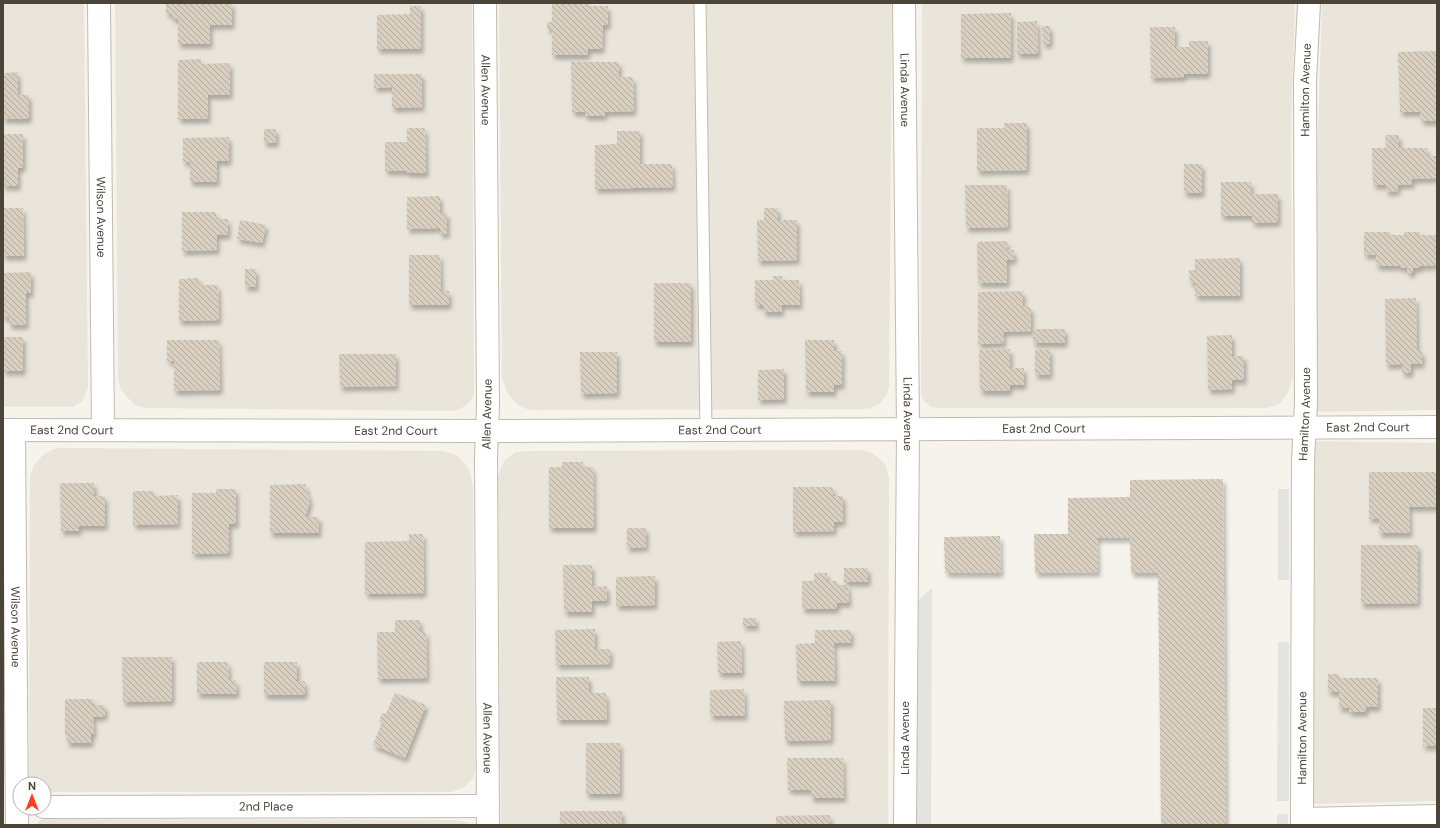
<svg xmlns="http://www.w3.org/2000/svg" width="1440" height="828" viewBox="0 0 1440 828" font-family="'DM Sans',sans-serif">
	<defs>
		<pattern id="building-back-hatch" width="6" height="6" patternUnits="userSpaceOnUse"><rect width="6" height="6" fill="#d8cfc1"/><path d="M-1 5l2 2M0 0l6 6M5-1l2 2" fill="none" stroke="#b1aa9e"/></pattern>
		<filter id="shadow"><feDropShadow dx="2.5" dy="4.5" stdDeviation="2" flood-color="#0004"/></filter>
	</defs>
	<rect width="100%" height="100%" fill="#f6f3ec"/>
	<g fill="#eae5da">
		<polygon points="3,3 84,3 88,387 83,400 73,407 3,407"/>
		<polygon points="115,3 472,3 474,387 474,394 469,403 460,409 453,411 146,408 135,405 126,396 120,387 118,379"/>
		<polygon points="499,3 892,3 889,387 887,394 880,403 871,408 863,409 530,410 521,407 514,401 507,392 502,378"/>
		<polygon points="922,3 1295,3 1291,127 1293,378 1288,392 1281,402 1275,406 1266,408 943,408 932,407 925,402 922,397 921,393"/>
		<polygon points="1322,3 1437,3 1437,410 1309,412"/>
		<polygon points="1309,441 1437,443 1437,801 1314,804"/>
		<polygon points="61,448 442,451 457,455 467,466 470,472 473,487 475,771 473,778 465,787 452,792 44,792 44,784 29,784 30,476 34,465 43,455 53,449"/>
		<polygon points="862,450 872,453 882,461 886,466 889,478 888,825 501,825 498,477 502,465 505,460 516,452 524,451"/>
		<polygon points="3,495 5,780 3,788"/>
		<polygon points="42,819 455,820 466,822 470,825 37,825 39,821"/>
	</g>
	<g fill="#e5e3e0">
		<rect x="1278" y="489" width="11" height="91"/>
		<polygon points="932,588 931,825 914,825 916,602"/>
		<polygon points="1278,642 1289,642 1289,801 1277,801"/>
		<rect x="1277" y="814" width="11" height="11"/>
	</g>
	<g fill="url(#building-back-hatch)" filter="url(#shadow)">
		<polygon points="166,3 232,3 232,25 210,25 210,44 178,44 178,19 172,19 172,14 166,14"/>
		<polygon points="552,3 588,3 588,6 608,6 608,25 603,25 602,49 588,49 588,55 552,55 552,29 547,29 547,22 552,22"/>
		<polygon points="410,6 421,6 421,49 377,49 377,15 410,14"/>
		<polygon points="1011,13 1011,58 961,58 961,14"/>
		<polygon points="1037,21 1038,54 1017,54 1017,22"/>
		<polygon points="1042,26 1050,26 1050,44 1043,44"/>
		<polygon points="1150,27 1175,27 1175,47 1189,47 1189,41 1208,41 1208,74 1184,74 1184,77 1151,78"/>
		<polygon points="1437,51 1437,121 1421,121 1420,112 1400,112 1398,52"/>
		<polygon points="201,59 201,64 230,63 230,95 208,95 208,119 178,119 178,60"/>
		<polygon points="571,62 619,62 619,77 633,77 634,111 604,112 605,116 585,116 585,112 572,112"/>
		<polygon points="18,72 18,95 29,95 29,119 3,119 3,73"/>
		<polygon points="374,74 422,74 422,107 392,108 392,87 374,88"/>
		<polygon points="1004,123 1027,123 1027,170 977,171 977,128 1004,128"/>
		<polygon points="407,128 425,128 426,173 407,173 407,171 385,171 385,142 407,142"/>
		<rect x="264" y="129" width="12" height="14"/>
		<polygon points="617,131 640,131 640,164 672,164 673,187 595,189 595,145 617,144"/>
		<polygon points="3,134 23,134 23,168 18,168 18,186 3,186"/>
		<polygon points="1385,135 1399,135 1399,148 1427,148 1427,156 1437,156 1437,178 1412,179 1412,184 1397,185 1398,191 1386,192 1386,185 1373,185 1372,148 1386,148"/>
		<polygon points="229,137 229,161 217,161 217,182 190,182 190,162 183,162 183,138"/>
		<rect x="1184" y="164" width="18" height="29"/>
		<polygon points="1221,182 1251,182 1251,194 1278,194 1278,222 1252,223 1252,216 1221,216"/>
		<polygon points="965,185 1007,185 1008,227 966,228"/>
		<polygon points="440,196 440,213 447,213 447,234 440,234 440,228 407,229 407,197"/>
		<polygon points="3,208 23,208 24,256 3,256"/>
		<polygon points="764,208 778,208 778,220 797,220 797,260 758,261 757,220 764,220"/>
		<polygon points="182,212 216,212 216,219 228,219 228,235 217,235 217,250 182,251"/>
		<polygon points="240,220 266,225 262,243 237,239"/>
		<polygon points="1364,232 1390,232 1390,235 1404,235 1404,232 1420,232 1420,235 1436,235 1436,265 1420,266 1420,268 1413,268 1413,273 1407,273 1407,268 1400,268 1400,266 1376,266 1376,255 1364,255"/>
		<polygon points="1007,241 1007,250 1014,250 1014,260 1007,260 1007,283 978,283 977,242"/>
		<polygon points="409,255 440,255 441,291 449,291 449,305 409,305"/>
		<polygon points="1240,258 1240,296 1195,296 1195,282 1190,283 1189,270 1195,270 1195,259"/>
		<rect x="245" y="269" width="11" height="18"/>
		<polygon points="31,272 31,293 26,293 26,325 9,325 9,317 3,317 3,273"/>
		<polygon points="773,276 782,276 782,280 799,280 800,305 781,305 782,312 763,312 763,305 755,305 755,280 773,280"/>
		<polygon points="199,278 199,285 218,285 219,320 179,321 179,279"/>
		<rect x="654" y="283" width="37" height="59"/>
		<polygon points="1023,291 1023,307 1031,307 1031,331 1003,332 1004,343 978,344 978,292"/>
		<polygon points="1416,298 1417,351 1422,351 1422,364 1411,364 1411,373 1402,373 1402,364 1386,365 1385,299"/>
		<rect x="1033" y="329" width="32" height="14"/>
		<polygon points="1232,335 1232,356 1244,356 1244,380 1232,380 1232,389 1208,390 1207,336"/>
		<rect x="3" y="337" width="20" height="34"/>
		<polygon points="167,340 219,340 220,390 174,391 174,361 167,361"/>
		<polygon points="805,340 834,340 834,351 842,351 842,385 834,385 834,392 806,392"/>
		<polygon points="1010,349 1010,368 1024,368 1024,385 1010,385 1010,391 980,391 979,350"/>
		<polygon points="1050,349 1050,375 1035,375 1035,350"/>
		<polygon points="580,352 617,352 617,393 581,394"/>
		<polygon points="339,354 396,354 396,386 340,387"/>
		<polygon points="784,369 784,399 758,400 758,370"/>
		<polygon points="562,462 583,462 583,467 593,467 594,528 549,528 549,467 562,467"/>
		<polygon points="1369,472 1437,472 1437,507 1409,507 1410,533 1379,533 1379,518 1369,519"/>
		<polygon points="1223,479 1226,825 1161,825 1158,573 1131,573 1130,538 1097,538 1098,572 1035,573 1034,534 1068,534 1068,498 1130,497 1130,480"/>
		<polygon points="60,483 94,483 94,496 105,496 105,526 79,526 79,531 61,531"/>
		<polygon points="305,484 310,502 305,517 319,517 319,533 270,533 270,485"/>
		<polygon points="793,487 833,487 833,496 843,496 843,522 834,522 834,531 793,532"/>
		<polygon points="216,489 236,489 236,524 229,524 229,553 192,554 192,493 216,493"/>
		<polygon points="133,491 154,491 154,496 178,495 178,524 133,525"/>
		<polygon points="627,528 646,528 646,547 627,548"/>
		<polygon points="409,534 423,534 424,593 365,594 365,542 409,541"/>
		<polygon points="1000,536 1001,573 945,573 944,537"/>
		<polygon points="1361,545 1418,545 1418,603 1361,604"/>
		<polygon points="563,565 592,565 592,587 607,586 607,601 592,601 592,612 564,612"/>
		<rect x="844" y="568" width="24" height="14"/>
		<polygon points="814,573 827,573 827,581 837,581 837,585 848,585 849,603 837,603 837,609 802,609 802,581 814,581"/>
		<polygon points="655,576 655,605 616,606 616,577"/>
		<rect x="743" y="618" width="13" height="8"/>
		<polygon points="395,620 420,620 420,632 426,632 427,678 378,679 377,632 395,632"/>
		<polygon points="595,629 595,649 610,649 610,664 556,665 555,630"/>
		<polygon points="815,630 851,630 851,643 834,643 835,681 797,681 796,644 815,643"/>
		<polygon points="741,641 742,673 718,673 717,642"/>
		<polygon points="122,657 172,657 172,701 123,702"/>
		<polygon points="197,662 228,662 229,680 236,680 237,694 197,694"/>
		<polygon points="264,662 297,662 297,681 305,681 305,695 264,695"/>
		<polygon points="1328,674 1339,674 1339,678 1378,678 1378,707 1366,707 1366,712 1349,712 1349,708 1339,708 1339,692 1328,692"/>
		<polygon points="556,677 589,677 589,693 606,693 607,720 557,720"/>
		<polygon points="744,689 745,716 710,716 710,690"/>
		<polygon points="395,693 426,705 405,758 373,745 382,722 379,721 382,713 386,714"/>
		<polygon points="65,699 93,699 93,705 105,705 105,716 93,717 94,734 91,734 91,743 67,743 67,734 65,734"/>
		<polygon points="831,700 831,740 785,741 784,701"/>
		<rect x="1423" y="708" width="14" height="38"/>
		<rect x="586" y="743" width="34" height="51"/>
		<polygon points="787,758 843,758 844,798 811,798 811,790 788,790"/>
		<rect x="560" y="811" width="62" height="14"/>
		<polygon points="830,815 830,825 776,825 776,816"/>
	</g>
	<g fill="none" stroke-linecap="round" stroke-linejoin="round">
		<defs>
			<polyline id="lane" points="700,3 706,430"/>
			<g id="street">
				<path id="s1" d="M 99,3 L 103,430"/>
				<path id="s2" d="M 485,3 L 488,405 L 486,457 L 488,825"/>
				<path id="s3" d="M 904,3 L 908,430 L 905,825"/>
				<path id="s4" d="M 3,430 L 487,431 L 1437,427"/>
				<path id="s5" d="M 14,430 L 17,825"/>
				<path id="s6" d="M 44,807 L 488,806"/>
				<polyline points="1302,819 1437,816"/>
				<path id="s7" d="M 1302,825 L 1303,460 L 1306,403 L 1305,82 L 1309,3"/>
			</g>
		</defs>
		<use href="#lane" stroke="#c2bbae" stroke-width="13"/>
		<use href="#street" stroke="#c2bbae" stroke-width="24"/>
		<use href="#lane" stroke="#fff" stroke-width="11"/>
		<use href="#street" stroke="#fff" stroke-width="22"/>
	</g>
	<g text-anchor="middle" stroke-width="3.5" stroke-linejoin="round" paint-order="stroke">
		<g font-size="12" fill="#4b4439" stroke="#fff">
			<text dy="4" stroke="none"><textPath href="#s2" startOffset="87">Allen Avenue</textPath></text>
			<text dy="4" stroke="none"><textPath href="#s3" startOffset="87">Linda Avenue</textPath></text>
			<text dy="4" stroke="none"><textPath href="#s7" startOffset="735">Hamilton Avenue</textPath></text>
			<text dy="4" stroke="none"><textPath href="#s1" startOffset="214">Wilson Avenue</textPath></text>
			<text transform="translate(487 414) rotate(-89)" y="4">Allen Avenue</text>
			<text dy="4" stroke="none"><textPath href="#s3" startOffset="411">Linda Avenue</textPath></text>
			<text dy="4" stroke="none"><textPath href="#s7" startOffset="411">Hamilton Avenue</textPath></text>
			<text dy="4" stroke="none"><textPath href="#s4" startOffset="1365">East 2nd Court</textPath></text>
			<text dy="4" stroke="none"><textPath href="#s4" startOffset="1041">East 2nd Court</textPath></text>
			<text dy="4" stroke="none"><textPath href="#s4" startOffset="69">East 2nd Court</textPath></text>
			<text dy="4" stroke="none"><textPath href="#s4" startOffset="717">East 2nd Court</textPath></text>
			<text dy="4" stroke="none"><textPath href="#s4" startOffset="393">East 2nd Court</textPath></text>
			<text dy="4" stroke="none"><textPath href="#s5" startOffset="197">Wilson Avenue</textPath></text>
			<text dy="4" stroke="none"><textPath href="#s2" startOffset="735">Allen Avenue</textPath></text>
			<text transform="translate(905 738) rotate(-90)" y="4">Linda Avenue</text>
			<text dy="4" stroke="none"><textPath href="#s7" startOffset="87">Hamilton Avenue</textPath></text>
			<text dy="4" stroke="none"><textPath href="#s6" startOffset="222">2nd Place</textPath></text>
		</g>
	</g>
	<rect width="1440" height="828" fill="none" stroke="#4b4439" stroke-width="8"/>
	<g transform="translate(32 796)"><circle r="19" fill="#ffffff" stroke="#b7b4b0"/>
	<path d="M0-3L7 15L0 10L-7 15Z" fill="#fc3f1d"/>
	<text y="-6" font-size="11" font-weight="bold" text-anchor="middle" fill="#4b4439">N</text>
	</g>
</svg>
